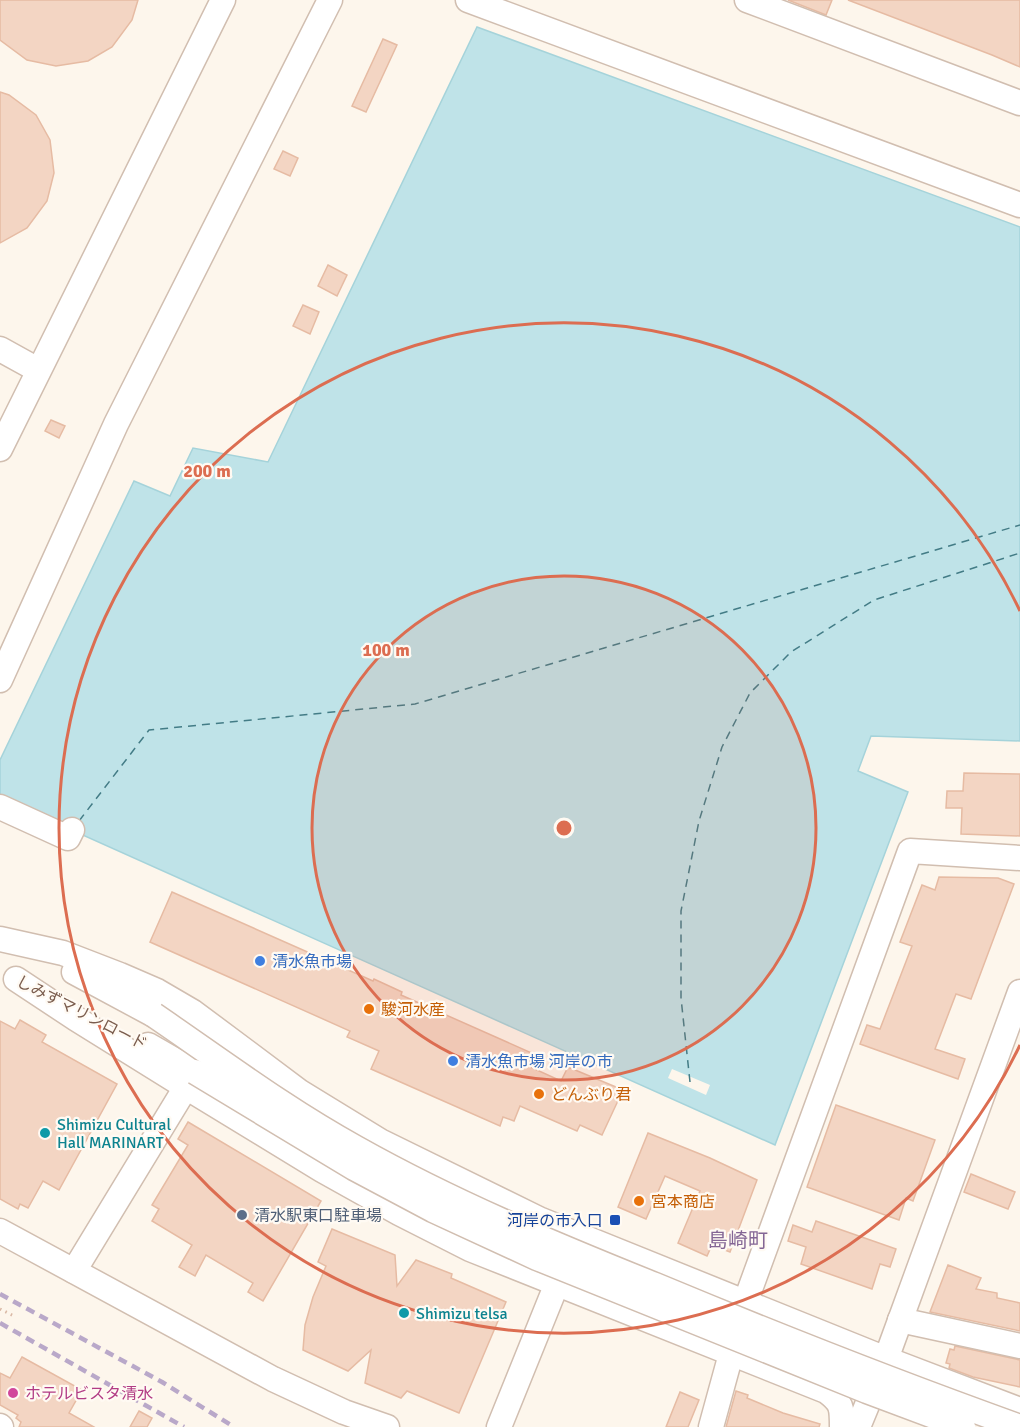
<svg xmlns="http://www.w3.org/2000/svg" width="1020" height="1427" viewBox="0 0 1020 1427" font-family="Signika,'Noto Sans JP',sans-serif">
	<rect width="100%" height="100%" fill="#fdf6ec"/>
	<polygon fill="#bfe3e8" stroke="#a5d3da" stroke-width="1.5" points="477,27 1020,227 1020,741 871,736 858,771 908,792 775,1145 0,798 0,760 134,481 170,496 193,448 268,462"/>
	<polygon fill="#fdf6ec" points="672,1069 710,1085 706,1095 668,1078"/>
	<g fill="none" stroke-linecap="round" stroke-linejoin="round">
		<g stroke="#437c86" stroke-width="1.5" stroke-dasharray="8 6" stroke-linecap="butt">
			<polyline points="79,821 149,730 415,704 1020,525"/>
			<polyline points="690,1082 681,998 681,911 699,821 722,747 750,693 791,652 874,600 1020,553"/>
		</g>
	</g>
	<g fill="#f3d5c3" stroke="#e6bba3" stroke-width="1.5">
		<polygon points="0,0 138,0 132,20 112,47 88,61 56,66 27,60 0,40"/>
		<polygon points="788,0 832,0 826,15"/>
		<polygon points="848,0 1020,0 1020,67 992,55"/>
		<polygon points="383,39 397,45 366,112 352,106"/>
		<polygon points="0,92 9,95 36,115 50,140 54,173 47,201 27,228 0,243"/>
		<polygon points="283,151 298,158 290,176 274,169"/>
		<polygon points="328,265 347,275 337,296 318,286"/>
		<polygon points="303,305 319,312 310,334 293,326"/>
		<polygon points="51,420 65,426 59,438 45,431"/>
		<polygon points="964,773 1020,774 1020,836 961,834 962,808 946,808 947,791 963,791"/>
		<polygon points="939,877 998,878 1014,884 971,999 956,994 935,1049 965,1059 958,1079 860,1044 867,1025 880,1029 912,946 900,942 922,885 935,890"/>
		<polygon points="172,892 373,981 374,979 402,992 401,995 534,1054 528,1066 561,1081 568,1067 623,1090 602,1135 580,1125 577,1131 520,1106 514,1121 503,1117 500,1126 371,1069 379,1051 347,1037 350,1031 150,942"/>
		<polygon points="20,1020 46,1035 42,1042 117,1084 59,1190 43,1181 28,1208 20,1204 18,1209 0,1199 0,1021 15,1029"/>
		<polygon points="836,1105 935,1140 913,1201 906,1198 899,1220 807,1187"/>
		<polygon points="188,1122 321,1201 263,1301 248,1292 253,1283 206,1255 195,1276 179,1267 192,1245 152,1221 159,1209 152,1205 188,1145 178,1139"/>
		<polygon points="648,1133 710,1158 757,1180 730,1252 712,1245 707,1256 678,1243 700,1191 665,1176 646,1219 618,1207"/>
		<polygon points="971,1174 1015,1192 1008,1209 964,1192"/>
		<polygon points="816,1221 896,1249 890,1267 880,1264 872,1289 801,1264 806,1247 788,1241 793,1225 812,1232"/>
		<polygon points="332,1229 395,1255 397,1286 416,1260 452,1274 451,1278 506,1302 459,1413 407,1391 401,1398 365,1383 371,1350 348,1371 303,1350 305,1325 313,1297 326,1266 318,1262"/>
		<polygon points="948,1265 981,1278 976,1289 997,1293 997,1298 1020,1303 1020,1331 930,1312"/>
		<polygon points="955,1346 1020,1360 1020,1387 973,1377 949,1368 950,1364 946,1363 950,1349 954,1350"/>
		<polygon points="22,1357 82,1390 69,1413 94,1427 19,1427 21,1422 16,1418 18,1415 0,1405 0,1373 10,1378"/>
		<polygon points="736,1391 748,1395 747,1398 783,1413 820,1424 819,1427 726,1427"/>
		<polygon points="680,1392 699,1400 688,1427 666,1427"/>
		<polygon points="139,1411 152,1418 147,1427 130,1427"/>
	</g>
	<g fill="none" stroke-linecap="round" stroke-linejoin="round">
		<defs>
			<g id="minor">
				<polyline points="468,0 1020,205"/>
				<polyline points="747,0 1020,103"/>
				<polyline points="0,349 38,370"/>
				<polyline points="0,449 223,0"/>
				<polyline points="0,680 116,424 330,0"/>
				<polyline points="0,807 68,838 72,830"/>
				<polyline points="0,939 63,953 120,975 157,991 193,1012 300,1092 380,1141 541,1220 886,1359 1020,1410"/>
				<polyline points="74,972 154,1015"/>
				<path d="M 16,979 L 75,1018 L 186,1087 L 322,1170 L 399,1213 L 470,1249 L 826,1391 C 842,1403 842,1407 842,1427"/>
				<polyline points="148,1045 195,1072"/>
				<polyline points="0,1231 273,1379 344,1412 387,1427"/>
				<polyline points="74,1271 186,1087"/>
				<polyline points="900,1320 1020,1346"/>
				<polyline points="0,1426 1,1427"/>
				<polyline points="499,1427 562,1271"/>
				<polyline points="711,1427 745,1303 910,851 1020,858"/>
				<polyline points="858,1427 886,1359 1020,992"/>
			</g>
		</defs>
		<use href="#minor" stroke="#d1beb0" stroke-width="27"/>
		<polyline stroke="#d9b8a5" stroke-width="3" stroke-dasharray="1.5 4.5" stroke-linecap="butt" points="0,1309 14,1316"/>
		<use href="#minor" stroke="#fff" stroke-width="24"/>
		<g stroke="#b9a8c9" stroke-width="4.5" stroke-dasharray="9 6" stroke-linecap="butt">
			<polyline points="0,1294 162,1382 234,1427"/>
			<polyline points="0,1323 184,1427"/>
		</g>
		<defs>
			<g id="minor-bridge">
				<path d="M 154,1015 C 220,1060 285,1109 356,1148 C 452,1202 553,1244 655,1285 C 775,1335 897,1383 1020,1427"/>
				<polyline points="195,1072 354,1168 433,1210 537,1258 867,1391 963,1427"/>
			</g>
		</defs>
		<use href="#minor-bridge" stroke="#d1beb0" stroke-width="27" stroke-linecap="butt"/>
		<use href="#minor-bridge" stroke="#fff" stroke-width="24"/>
	</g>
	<circle cx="564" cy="828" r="252" fill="#dc6d51" fill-opacity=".12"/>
	<g fill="none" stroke="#dc6d51" stroke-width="3">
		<circle cx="564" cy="828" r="252"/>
		<path d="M1020 1045A505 505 0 1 1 1020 611"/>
	</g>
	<g fill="#3f7fe0" stroke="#fffaf3" stroke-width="2">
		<circle cx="260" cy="961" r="6"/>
		<circle cx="453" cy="1061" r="6"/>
	</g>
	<g fill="#e8710a" stroke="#fffaf3" stroke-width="2">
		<circle cx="369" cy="1009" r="6"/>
		<circle cx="539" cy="1094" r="6"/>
		<circle cx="639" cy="1201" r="6"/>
	</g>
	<g fill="#0f9aa8" stroke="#fffaf3" stroke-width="2">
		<circle cx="45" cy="1133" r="6"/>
		<circle cx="404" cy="1313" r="6"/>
	</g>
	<circle fill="#5c6f8a" stroke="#fffaf3" stroke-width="2" cx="242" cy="1215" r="6"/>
	<rect fill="#1a4fb4" stroke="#fffaf3" stroke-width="2" x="609" y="1214" width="12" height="12" rx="3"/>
	<circle fill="#d1479c" stroke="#fffaf3" stroke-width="2" cx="13" cy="1393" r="6"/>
	<g text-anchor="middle" stroke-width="4.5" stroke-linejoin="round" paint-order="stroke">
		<g font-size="16" fill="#366cbe" stroke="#fffaf3" text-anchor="start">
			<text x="272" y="967">清水魚市場</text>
			<text x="465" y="1067">清水魚市場 河岸の市</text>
		</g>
		<g font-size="16" fill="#c56008" stroke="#fffaf3" text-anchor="start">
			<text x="381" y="1015">駿河水産</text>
			<text x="551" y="1100">どんぶり君</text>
			<text x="651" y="1207">宮本商店</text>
		</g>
		<g font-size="16" fill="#7a5c4d" stroke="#fffaf3">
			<text transform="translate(82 1012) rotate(27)" y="6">しみずマリンロード</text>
		</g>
		<g font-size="16" fill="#0d838f" stroke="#fffaf3" text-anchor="start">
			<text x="57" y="1130">Shimizu Cultural<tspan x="57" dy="18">Hall MARINART</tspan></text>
			<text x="416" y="1319">Shimizu telsa</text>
		</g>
		<g font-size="16" fill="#4e5e75" stroke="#fffaf3" text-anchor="start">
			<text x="254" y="1221">清水駅東口駐車場</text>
		</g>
		<g font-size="16" fill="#164399" stroke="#fffaf3" text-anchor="end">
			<text x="603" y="1226">河岸の市入口</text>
		</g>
		<g font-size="16" fill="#b23c85" stroke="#fffaf3" text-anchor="start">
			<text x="25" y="1399">ホテルビスタ清水</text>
		</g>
		<g font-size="20" fill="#846695" stroke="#fffaf3">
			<text x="738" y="1247">島崎町</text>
		</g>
	</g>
	<circle cx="564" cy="828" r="9" fill="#dc6d51" stroke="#fffaf3" stroke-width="3"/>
	<g font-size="18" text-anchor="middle" font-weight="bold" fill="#dc6d51" stroke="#fffaf3" stroke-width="4.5" stroke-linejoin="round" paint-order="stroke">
		<text x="207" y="477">200 m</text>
		<text x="386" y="656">100 m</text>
	</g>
</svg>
